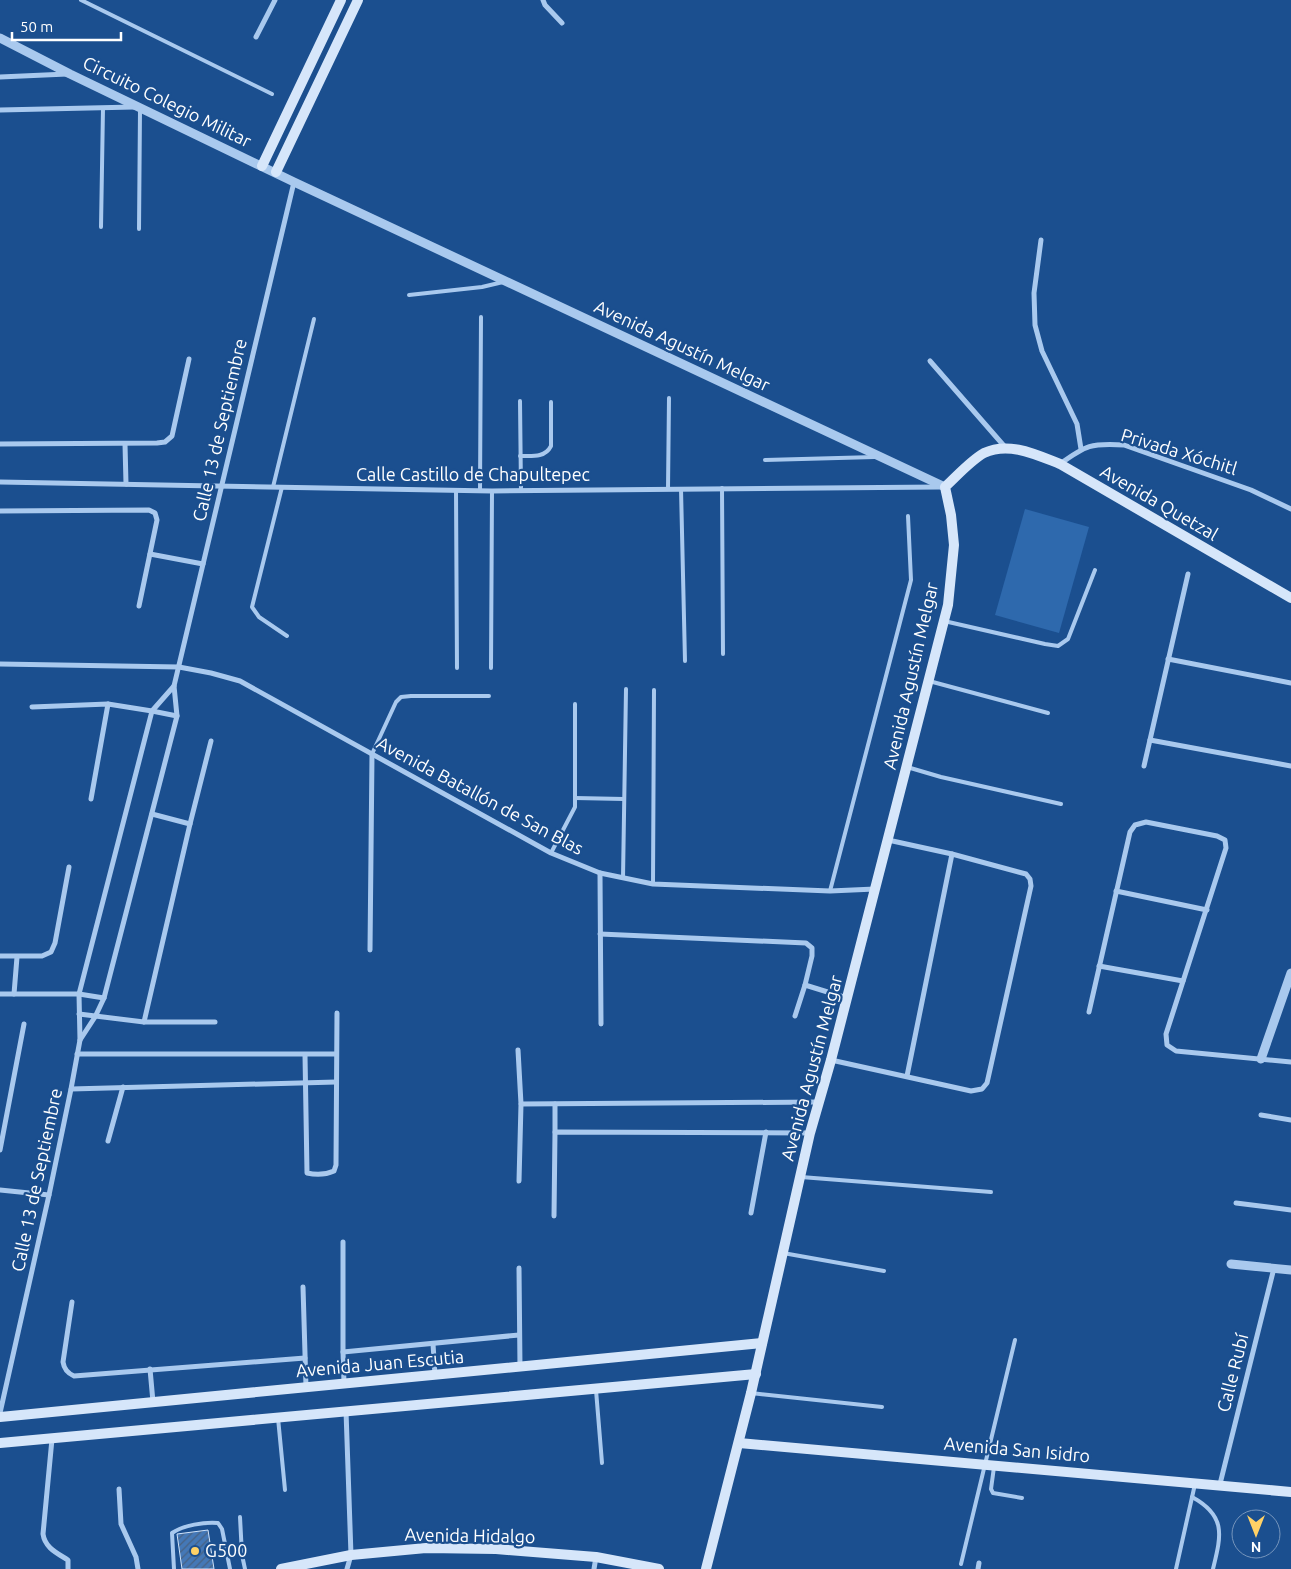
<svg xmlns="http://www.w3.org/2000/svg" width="1291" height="1569" viewBox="0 0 1291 1569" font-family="Ubuntu,sans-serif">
	<defs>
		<pattern id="building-hatch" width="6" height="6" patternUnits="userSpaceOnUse" patternTransform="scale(1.25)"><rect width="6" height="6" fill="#4478b7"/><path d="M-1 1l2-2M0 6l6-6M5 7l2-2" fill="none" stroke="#486282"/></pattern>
	</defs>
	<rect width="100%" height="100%" fill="#1b4f8f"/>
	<polygon fill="#2e69ad" points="1025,509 1089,527 1059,633 995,615"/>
	<polygon fill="url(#building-hatch)" stroke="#cfe3fa" points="208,1530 214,1569 182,1569 177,1534"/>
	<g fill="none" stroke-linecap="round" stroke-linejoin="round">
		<g stroke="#a9c9ee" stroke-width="4">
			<polyline points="81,0 272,94"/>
			<polyline points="101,227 103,108"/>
			<polyline points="139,229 140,110"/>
			<polyline points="409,295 482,287 503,282"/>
			<polyline points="520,401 521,491"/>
			<path d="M 520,456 C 532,456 545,458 551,446 L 551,402"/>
			<polyline points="765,460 875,457"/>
			<polyline points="273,487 314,319"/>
			<polyline points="282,487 252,607 259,617 287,636"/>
			<polyline points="722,488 723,654"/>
			<polyline points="668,489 669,398"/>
			<polyline points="681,489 685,661"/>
			<polyline points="456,490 457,668"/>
			<polyline points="480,491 481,317"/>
			<polyline points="944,621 1045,644 1058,646 1068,639 1095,570"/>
			<polyline points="491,668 492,491"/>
			<polyline points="929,681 1048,713"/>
			<polyline points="372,754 396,702 401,697 411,696 489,696"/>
			<polyline points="907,767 941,777 1061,804"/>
			<polyline points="575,798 624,799"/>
			<polyline points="551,853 575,807 575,704"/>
			<polyline points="623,878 626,689"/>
			<polyline points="653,884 654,690"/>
			<polyline points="830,891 911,580 908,516"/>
			<polyline points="801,1177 991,1192"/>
			<polyline points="783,1253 884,1271"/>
			<polyline points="596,1390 602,1463"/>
			<polyline points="751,1393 882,1407"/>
			<polyline points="278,1418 285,1490"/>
			<polyline points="994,1467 991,1489 993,1493 1022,1498"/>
			<path d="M 1192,1497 C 1227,1516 1221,1536 1213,1569"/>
			<polyline points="240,1517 242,1555 245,1569"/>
			<polyline points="961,1564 1015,1340"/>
			<path d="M 174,1569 L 172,1533 C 184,1525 204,1522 218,1523 L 222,1529 L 230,1569"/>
			<polyline points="1176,1569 1195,1484"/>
		</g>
		<g stroke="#a9c9ee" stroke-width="5">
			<polyline points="543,0 545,5 562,23"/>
			<polyline points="256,37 275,0"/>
			<polyline points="0,77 67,74"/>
			<polyline points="0,110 134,107"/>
			<polyline points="1041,240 1034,293 1035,325 1042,351 1077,424 1081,449"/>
			<polyline points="930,361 1005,447"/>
			<polyline points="0,444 157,443 165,442 172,436 189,359"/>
			<polyline points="125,444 126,484"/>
			<path d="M 1060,464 C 1086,445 1091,443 1124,445 L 1251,490 L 1291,509"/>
			<polyline points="0,482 492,491 939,487"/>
			<polyline points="0,511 149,510 155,513 157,520 139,606"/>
			<polyline points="150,554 203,564"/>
			<polyline points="1168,659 1291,683"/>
			<polyline points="0,664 179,667 211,673 240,681 551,853 600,873 653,884 830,891 875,889"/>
			<polyline points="32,707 108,704 152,711 177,716"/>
			<polyline points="1150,740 1291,766"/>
			<polyline points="1144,766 1188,574"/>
			<polyline points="91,799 108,704"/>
			<polyline points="152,814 190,824"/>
			<polyline points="600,873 601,1024"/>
			<polyline points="1116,891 1207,910"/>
			<polyline points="600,934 806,943 812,948 812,956 805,985 847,998"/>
			<polyline points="370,950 372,754"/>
			<polyline points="0,956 42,956 51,952 55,943 69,867"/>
			<polyline points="1099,966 1183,981"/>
			<polyline points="0,994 79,994 104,998"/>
			<polyline points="14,994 17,957"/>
			<polyline points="1089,1012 1130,832 1135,825 1146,822 1217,836 1225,840 1226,848 1166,1034 1167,1045 1176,1051 1291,1062"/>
			<polyline points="79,1014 144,1022 215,1022"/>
			<polyline points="795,1016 805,985"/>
			<polyline points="144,1022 190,824 211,741"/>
			<polyline points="80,1040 95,1017 104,998 177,716 174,686 294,182"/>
			<polyline points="518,1050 521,1104 519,1181"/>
			<polyline points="77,1054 336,1054"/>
			<path d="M 305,1055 L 307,1173 C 316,1175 325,1175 334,1171 L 336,1165 L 337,1013"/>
			<polyline points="831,1060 971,1091 982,1089 987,1083 1031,886 1030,879 1026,874 952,854 888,840"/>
			<polyline points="907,1076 952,854"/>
			<polyline points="71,1089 336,1082"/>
			<polyline points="521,1104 818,1102"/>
			<polyline points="1261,1115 1291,1120"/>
			<polyline points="555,1132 555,1104"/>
			<polyline points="108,1141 123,1087"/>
			<polyline points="0,1150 24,1024"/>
			<polyline points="0,1190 49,1195"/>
			<polyline points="1236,1203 1291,1210"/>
			<polyline points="751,1213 766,1132"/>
			<polyline points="554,1216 555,1132 810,1133"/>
			<polyline points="343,1242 343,1352 519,1335"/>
			<polyline points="519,1268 520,1367"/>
			<polyline points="303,1287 306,1387"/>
			<path d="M 72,1302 L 63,1362 C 64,1369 67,1373 74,1376 L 305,1358"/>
			<polyline points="433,1344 435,1375"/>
			<polyline points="343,1352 344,1383"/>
			<polyline points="150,1369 153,1402"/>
			<polyline points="346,1411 351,1555 347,1569"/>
			<polyline points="0,1413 49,1195 71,1089 80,1040 79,994 152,711 174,686"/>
			<path d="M 52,1439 L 43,1534 C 45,1548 57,1553 68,1560 L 68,1569"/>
			<polyline points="1220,1484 1274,1268"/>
			<polyline points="119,1489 121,1524 136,1557 138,1569"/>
			<polyline points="594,1569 596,1557"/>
			<polyline points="978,1569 979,1563"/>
		</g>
		<g stroke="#a9c9ee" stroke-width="9">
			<polyline points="0,38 70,74 294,182 945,487"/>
			<polyline points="1261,1059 1291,973"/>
			<polyline points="1231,1264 1291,1270"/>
		</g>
		<g stroke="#d6e6fa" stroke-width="10">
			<polyline points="262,166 341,0"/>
			<polyline points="276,172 358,0"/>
			<polyline points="0,1417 762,1343"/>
			<polyline points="0,1443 756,1374"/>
			<polyline points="739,1443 1291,1492"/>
			<polyline points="281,1569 351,1555 426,1548 496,1549 596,1557 659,1569"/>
			<path d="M 706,1569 L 751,1393 L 810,1133 L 831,1060 L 948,605 L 954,545 L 951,515 L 945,487 C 957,476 970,461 984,453 C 1009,441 1037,455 1060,464 L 1291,598"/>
		</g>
	</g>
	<circle fill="#ffd166" stroke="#1b4f8f" stroke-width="2" cx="195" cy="1551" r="5"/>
	<g text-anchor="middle" stroke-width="4.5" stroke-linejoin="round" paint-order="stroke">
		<g font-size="18" fill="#fff" stroke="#1b4f8f">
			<text transform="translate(167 102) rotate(26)" y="6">Circuito Colegio Militar</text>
			<text transform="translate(682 346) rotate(25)" y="6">Avenida Agustín Melgar</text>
			<text transform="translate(220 430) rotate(-77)" y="6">Calle 13 de Septiembre</text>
			<text transform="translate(1179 452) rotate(17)" y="6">Privada Xóchitl</text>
			<text x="473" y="481">Calle Castillo de Chapultepec</text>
			<text transform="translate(1159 503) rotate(30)" y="6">Avenida Quetzal</text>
			<text transform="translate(911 676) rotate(-77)" y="6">Avenida Agustín Melgar</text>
			<text transform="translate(480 796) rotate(28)" y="6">Avenida Batallón de San Blas</text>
			<text transform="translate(812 1068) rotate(-75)" y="6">Avenida Agustín Melgar</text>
			<text transform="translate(37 1180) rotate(-78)" y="6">Calle 13 de Septiembre</text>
			<text transform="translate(380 1364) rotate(-5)" y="6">Avenida Juan Escutia</text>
			<text transform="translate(1233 1373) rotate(-76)" y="6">Calle Rubí</text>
			<text transform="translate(1017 1450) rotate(5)" y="6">Avenida San Isidro</text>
			<text transform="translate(470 1536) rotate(1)" y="6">Avenida Hidalgo</text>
		</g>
		<g font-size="18" fill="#fff" stroke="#1b4f8f" text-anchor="start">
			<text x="205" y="1557">G500</text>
		</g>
	</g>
	<g transform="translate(1256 1534) rotate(180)"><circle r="24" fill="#1b4f8f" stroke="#7695bc"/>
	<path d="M0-4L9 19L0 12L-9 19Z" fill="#ffd166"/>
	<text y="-8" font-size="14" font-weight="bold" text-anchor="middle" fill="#ffffff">N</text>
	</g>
	<path d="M12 32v8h109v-8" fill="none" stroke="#ffffff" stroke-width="2.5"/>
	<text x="20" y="32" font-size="15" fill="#ffffff" stroke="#1b4f8f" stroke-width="4" paint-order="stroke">50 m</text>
</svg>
